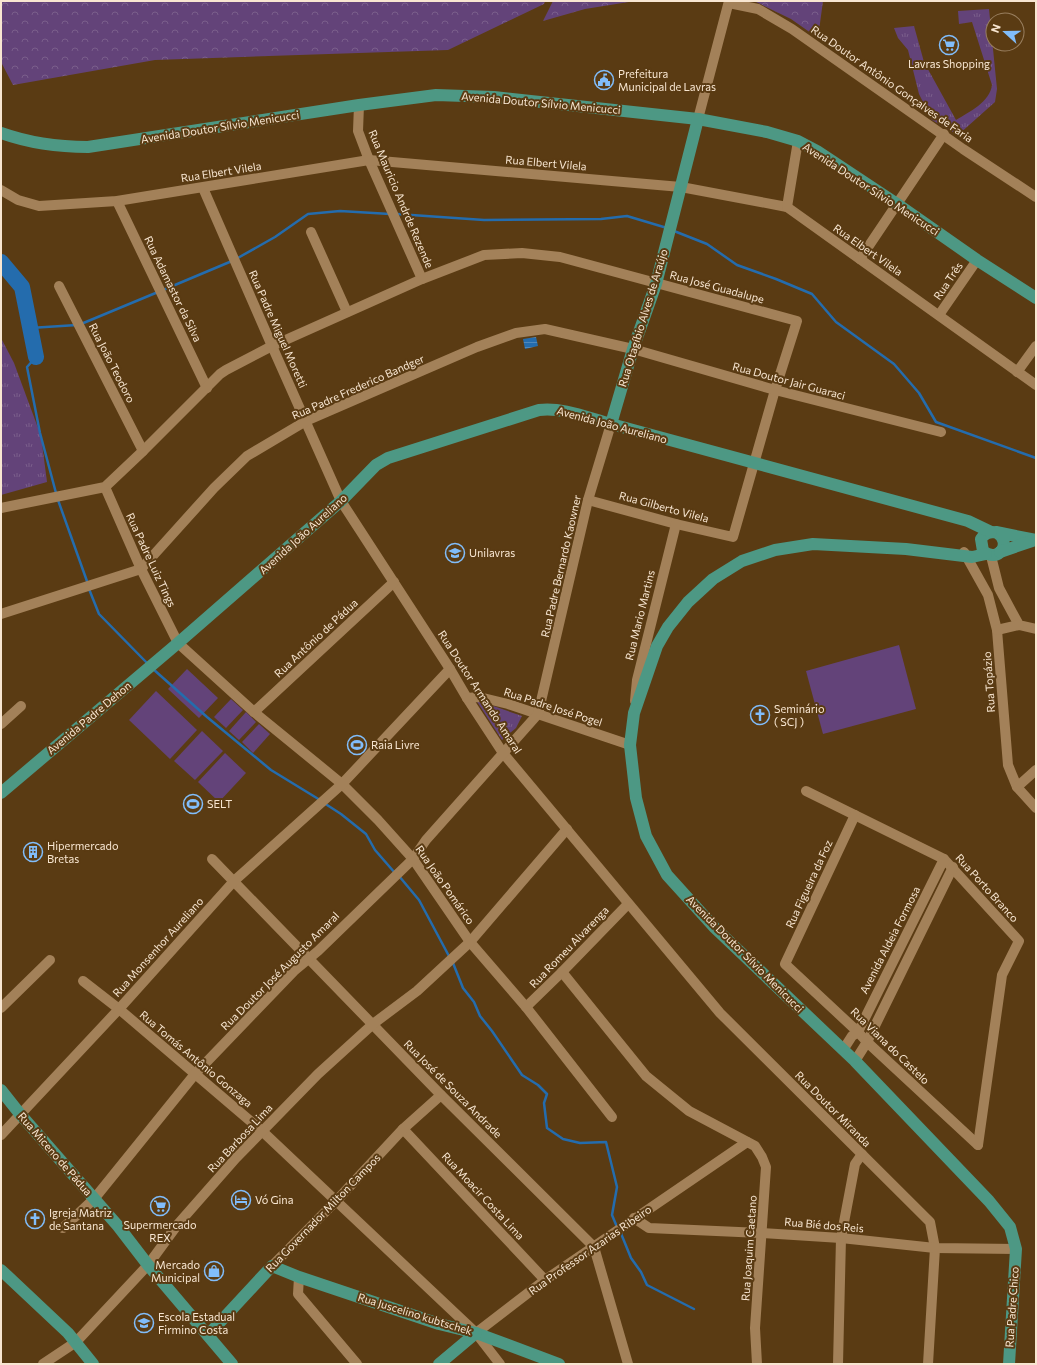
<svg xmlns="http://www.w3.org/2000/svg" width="1037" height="1365" viewBox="0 0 1037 1365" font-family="Commissioner,sans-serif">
	<defs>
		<pattern id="forest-crowns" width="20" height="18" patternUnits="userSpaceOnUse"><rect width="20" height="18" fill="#634379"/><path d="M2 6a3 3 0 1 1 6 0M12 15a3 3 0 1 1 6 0" fill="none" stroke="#7a5e8b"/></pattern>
		<pattern id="park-tufts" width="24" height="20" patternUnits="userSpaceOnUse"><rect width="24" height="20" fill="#634379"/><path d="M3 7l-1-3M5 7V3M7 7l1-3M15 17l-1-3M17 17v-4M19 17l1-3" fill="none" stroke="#7a5e8b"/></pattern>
		<pattern id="water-rules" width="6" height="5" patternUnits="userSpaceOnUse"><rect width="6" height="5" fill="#246cad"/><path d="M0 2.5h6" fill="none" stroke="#4f88bb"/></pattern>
	</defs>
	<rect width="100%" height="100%" fill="#5a3b13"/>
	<g fill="url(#forest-crowns)">
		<polygon points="1,1 545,1 544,4 448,50 155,60 13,85 1,62"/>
		<polygon points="553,1 635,1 585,9 543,21"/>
		<polygon points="754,1 823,1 818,38 791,19"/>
	</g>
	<g fill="url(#park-tufts)">
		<path d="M 989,9 L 997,89 L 995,102 L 958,135 L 932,120 L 919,94 L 908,50 L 898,38 L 894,28 L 914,26 L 924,62 L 956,120 C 969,112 990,102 992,85 L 972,22 L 959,24 L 958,11 Z"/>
		<polygon points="1,338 14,363 41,436 47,482 1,495"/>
		<polygon points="476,700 522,716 516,728 502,740"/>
	</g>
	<g fill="#634379">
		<polygon points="899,645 916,709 823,734 806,671"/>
		<polygon points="187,669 218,698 199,718 168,689"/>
		<polygon points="156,691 197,730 170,759 129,720"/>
		<polygon points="231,699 243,710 226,728 214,717"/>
		<polygon points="246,712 256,722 239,740 229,731"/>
		<polygon points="259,724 270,734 253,753 242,742"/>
		<polygon points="202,731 223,751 195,780 174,761"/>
		<polygon points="225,753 246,773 219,802 198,782"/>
	</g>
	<polygon fill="url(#water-rules)" points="536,337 538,346 525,349 523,339"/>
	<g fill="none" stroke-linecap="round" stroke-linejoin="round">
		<g stroke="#246cad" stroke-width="2.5">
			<polyline points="397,214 484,220 601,219 627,216 667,228"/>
			<polyline points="674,231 707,244 737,265 776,279 812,294 836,322 894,364 919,393 936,422 1036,458"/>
			<polyline points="236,259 275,237 308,214 340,211 390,214"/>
			<polyline points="163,290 232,261"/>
			<polyline points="81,324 158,292"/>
			<polyline points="30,328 77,325"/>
			<polyline points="36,357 27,367 40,433 56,493"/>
			<polyline points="58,500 88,584"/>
			<polyline points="89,589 99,614 148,664"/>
			<polyline points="153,669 207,717 271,770 320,800"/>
			<polyline points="324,803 341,814 366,834 375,850 395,873"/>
			<polyline points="399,876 419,900 450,958"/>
			<polyline points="453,963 463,988 474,1002 480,1016 492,1031 522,1075 538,1085 547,1094 544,1103 547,1128 563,1139 580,1143 606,1142 617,1187 612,1215 617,1227"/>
			<polyline points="620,1231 631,1258 641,1272 647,1285 694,1309"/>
		</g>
		<polyline stroke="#246cad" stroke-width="16" points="1,262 22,287 36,357"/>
		<g stroke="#a38159" stroke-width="10">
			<polyline points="729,3 758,9 792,29 963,149 1036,197"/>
			<polyline points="359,105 358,131 369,160 422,279"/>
			<polyline points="698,119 729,1"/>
			<polyline points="203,188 272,346 341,501 450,669 467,698 503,753 720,1013 930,1222 935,1248 928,1364"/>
			<polyline points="1,190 18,200 39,206 117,201 369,160 681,187 787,207 1036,385"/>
			<polyline points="117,201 207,388"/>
			<polyline points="787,207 798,141"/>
			<polyline points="311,232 347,312"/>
			<polyline points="860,259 944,134"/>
			<polyline points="59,286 143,451"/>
			<polyline points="939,315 977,260"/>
			<polyline points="1017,372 1036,346"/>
			<polyline points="105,487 141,569 178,643 254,712 342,784 378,820 413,859 470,942 526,1007 612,1117"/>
			<polyline points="1,508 105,487 143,451 220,374 226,370 272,346 422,279 484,255 522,253 560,257 797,321 775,390 733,537 676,524 588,500"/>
			<polyline points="964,552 988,595 997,630 1008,765 1017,787 1036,808"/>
			<polyline points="991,556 999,588 1019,625 1036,629"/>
			<polyline points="1,614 141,569 214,488 247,456 306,421 477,347 516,333 545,329 633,349 775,390 941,432"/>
			<polyline points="997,630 1019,625"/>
			<polyline points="467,698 479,697 508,704 630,745"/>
			<polyline points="635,701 637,680 676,524"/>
			<polyline points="254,712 394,582"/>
			<polyline points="1,724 21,706"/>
			<polyline points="1017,787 1036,770"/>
			<polyline points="806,791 944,859 1019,941 1002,975 978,1145"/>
			<polyline points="855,815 785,964 858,1032 867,1042 978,1145"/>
			<polyline points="212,859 441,1095 594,1247 628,1364"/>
			<polyline points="562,972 646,1076 689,1111 755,1146 762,1157 766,1167 755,1328 757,1364"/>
			<polyline points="83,981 119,1009 262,1131 476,1333 500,1364"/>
			<polyline points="526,1007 562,972 628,904"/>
			<polyline points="1,1008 50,960"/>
			<polyline points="843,1050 852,1036 858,1032 944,859"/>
			<polyline points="855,1061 867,1042 953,867"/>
			<polyline points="403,1129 545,1280"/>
			<polyline points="1,1135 119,1009 234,881 342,784 450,669"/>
			<polyline points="634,1218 649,1228 761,1233 841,1238 935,1248 1016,1249"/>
			<polyline points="63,1228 94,1199 195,1074 294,971 318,951 413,859 426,840 538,714 588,500 611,424"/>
			<polyline points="272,1266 337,1200 403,1129 441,1095"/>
			<polyline points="299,1277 298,1294 357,1364"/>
			<polyline points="476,1333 545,1280 747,1142"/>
			<polyline points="43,1364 76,1342 148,1265 178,1224 236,1158 318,1074 373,1024 417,991 470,942 567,829"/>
			<polyline points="838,1364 841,1238 855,1164 862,1154"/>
		</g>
		<g stroke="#4d9884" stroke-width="12">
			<path d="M 1,133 C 29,143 58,147 88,147 L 359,105 L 436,95 L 494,97 L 698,119 L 767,132 L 798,141 L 817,151 L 897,204 L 977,260 L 1036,298"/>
			<polyline points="611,424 633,349 656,284 698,119"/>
			<path d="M 996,532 C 1013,542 999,564 983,551 L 981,539 C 985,533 989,532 996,532 L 1036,540"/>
			<polyline points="1000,552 1035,540"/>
			<polyline points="986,554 972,557 906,549 813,544 775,550 742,561 713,579 688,602 668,627 657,646 634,713 630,745 636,798 646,836 667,875 715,928 855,1061 989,1201 1010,1227 1016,1249 1009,1364"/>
			<path d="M 1,793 L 178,643 L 341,501 L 376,465 L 388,458 L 539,410 C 563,407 588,418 611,424 L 968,521 L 991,532"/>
			<polyline points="1,1090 20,1114 118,1226 148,1265 232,1364"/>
			<polyline points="1,1270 68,1333 93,1364"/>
			<polyline points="208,1335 272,1266 299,1277 439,1324 476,1333 559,1364"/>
			<polyline points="439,1364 476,1333"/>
		</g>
	</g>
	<defs>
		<symbol id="supermarket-ring" viewBox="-11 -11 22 22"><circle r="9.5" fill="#5a3b13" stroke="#81bdfa" stroke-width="1.5"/><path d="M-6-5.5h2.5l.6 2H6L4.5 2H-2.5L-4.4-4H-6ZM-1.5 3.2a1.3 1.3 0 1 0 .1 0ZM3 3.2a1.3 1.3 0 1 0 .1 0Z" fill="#81bdfa"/></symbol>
		<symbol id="civic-ring" viewBox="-11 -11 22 22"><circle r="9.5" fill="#5a3b13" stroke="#81bdfa" stroke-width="1.5"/><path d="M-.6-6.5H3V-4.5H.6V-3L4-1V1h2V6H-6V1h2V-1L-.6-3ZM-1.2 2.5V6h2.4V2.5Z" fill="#81bdfa"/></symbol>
		<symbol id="university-ring" viewBox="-11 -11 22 22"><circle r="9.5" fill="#5a3b13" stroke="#81bdfa" stroke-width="1.5"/><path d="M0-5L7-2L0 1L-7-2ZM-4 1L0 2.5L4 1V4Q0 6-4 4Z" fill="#81bdfa"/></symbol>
		<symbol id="church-ring" viewBox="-11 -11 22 22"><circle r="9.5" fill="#5a3b13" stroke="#81bdfa" stroke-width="1.5"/><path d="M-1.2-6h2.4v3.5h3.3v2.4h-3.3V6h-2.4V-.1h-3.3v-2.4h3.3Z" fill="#81bdfa"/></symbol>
		<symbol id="stadium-ring" viewBox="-11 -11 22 22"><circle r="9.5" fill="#5a3b13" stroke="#81bdfa" stroke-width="1.5"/><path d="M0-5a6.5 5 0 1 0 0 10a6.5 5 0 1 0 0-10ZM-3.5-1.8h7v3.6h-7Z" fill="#81bdfa"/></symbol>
		<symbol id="building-ring" viewBox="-11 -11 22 22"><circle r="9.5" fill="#5a3b13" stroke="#81bdfa" stroke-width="1.5"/><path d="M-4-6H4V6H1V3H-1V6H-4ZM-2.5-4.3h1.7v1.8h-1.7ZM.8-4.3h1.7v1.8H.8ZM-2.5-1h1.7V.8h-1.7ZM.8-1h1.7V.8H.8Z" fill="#81bdfa"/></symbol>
		<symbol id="hotel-ring" viewBox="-11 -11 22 22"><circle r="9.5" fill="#5a3b13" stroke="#81bdfa" stroke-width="1.5"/><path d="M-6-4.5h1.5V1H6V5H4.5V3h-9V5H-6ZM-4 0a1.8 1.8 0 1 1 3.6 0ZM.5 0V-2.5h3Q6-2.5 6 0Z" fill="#81bdfa"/></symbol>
		<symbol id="shop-ring" viewBox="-11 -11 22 22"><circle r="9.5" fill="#5a3b13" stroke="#81bdfa" stroke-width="1.5"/><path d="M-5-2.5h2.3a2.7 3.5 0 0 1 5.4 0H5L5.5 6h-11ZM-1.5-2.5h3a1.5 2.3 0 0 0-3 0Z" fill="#81bdfa"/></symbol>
		<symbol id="school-ring" viewBox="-11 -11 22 22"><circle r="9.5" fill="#5a3b13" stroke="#81bdfa" stroke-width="1.5"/><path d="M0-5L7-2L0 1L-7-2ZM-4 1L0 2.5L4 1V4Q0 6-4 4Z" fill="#81bdfa"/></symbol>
	</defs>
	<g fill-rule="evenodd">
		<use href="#supermarket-ring" x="938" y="34" width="22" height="22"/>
		<use href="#civic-ring" x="593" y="69" width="22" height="22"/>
		<use href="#university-ring" x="444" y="542" width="22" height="22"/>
		<use href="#church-ring" x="749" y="704" width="22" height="22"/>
		<use href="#stadium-ring" x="346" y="734" width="22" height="22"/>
		<use href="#stadium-ring" x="182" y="793" width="22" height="22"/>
		<use href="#building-ring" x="22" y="841" width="22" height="22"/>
		<use href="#hotel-ring" x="230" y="1189" width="22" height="22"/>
		<use href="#supermarket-ring" x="149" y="1195" width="22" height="22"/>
		<use href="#church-ring" x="24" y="1208" width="22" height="22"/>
		<use href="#shop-ring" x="203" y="1260" width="22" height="22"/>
		<use href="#school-ring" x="133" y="1312" width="22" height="22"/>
	</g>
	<g text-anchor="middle" stroke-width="4" stroke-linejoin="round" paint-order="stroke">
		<g font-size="11" fill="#f8e6d1" stroke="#5a3b13" text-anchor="start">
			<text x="949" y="68" text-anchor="middle">Lavras Shopping</text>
			<text x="618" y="78">Prefeitura<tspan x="618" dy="13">Municipal de Lavras</tspan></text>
			<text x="469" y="557">Unilavras</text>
			<text x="774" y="713">Seminário<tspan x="774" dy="13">( SCJ )</tspan></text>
			<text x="371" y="749">Raia Livre</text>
			<text x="207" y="808">SELT</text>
			<text x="47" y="850">Hipermercado<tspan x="47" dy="13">Bretas</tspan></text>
			<text x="255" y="1204">Vó Gina</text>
			<text x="49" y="1217">Igreja Matriz<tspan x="49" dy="13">de Santana</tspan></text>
			<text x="160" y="1229" text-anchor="middle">Supermercado<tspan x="160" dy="13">REX</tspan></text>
			<text x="200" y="1269" text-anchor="end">Mercado<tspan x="200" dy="13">Municipal</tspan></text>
			<text x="158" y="1321">Escola Estadual<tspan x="158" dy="13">Firmino Costa</tspan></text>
		</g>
		<g font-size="11" fill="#f8e6d1" stroke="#5a3b13">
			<text transform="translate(892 84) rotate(35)" y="4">Rua Doutor Antônio Gonçalves de Faria</text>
			<text transform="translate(541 103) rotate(5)" y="4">Avenida Doutor Sílvio Menicucci</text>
			<text transform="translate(220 127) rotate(-9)" y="4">Avenida Doutor Sílvio Menicucci</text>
			<text transform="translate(546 163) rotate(5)" y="4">Rua Elbert Vilela</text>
			<text transform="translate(221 172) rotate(-9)" y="4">Rua Elbert Vilela</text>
			<text transform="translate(871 189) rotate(33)" y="4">Avenida Doutor Sílvio Menicucci</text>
			<text transform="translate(401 199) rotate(67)" y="4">Rua Mauricio Andrde Rezende</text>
			<text transform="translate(868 250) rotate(35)" y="4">Rua Elbert Vilela</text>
			<text transform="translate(948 281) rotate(-56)" y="4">Rua Três</text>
			<text transform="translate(717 287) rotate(15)" y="4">Rua José Guadalupe</text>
			<text transform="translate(173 289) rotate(64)" y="4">Rua Adamastor da Silva</text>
			<text transform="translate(643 318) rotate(-73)" y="4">Rua Otagíbio Alves de Araújo</text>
			<text transform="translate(278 329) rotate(66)" y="4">Rua Padre Miguel Moretti</text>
			<text transform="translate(112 363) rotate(63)" y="4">Rua João Teodoro</text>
			<text transform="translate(789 381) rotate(15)" y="4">Rua Doutor Jair Guaraci</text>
			<text transform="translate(358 387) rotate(-24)" y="4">Rua Padre Frederico Bandger</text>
			<text transform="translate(612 425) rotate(15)" y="4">Avenida João Aureliano</text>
			<text transform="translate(664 507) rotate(15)" y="4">Rua Gilberto Vilela</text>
			<text transform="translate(303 534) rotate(-42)" y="4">Avenida João Aureliano</text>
			<text transform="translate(151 560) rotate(65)" y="4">Rua Padre Luiz Tings</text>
			<text transform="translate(561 566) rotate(-77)" y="4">Rua Padre Bernardo Kaowner</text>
			<text transform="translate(640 615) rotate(-76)" y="4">Rua Mario Martins</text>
			<text transform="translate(316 638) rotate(-43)" y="4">Rua Antônio de Pádua</text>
			<text transform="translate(989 682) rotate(-94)" y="4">Rua Topázio</text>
			<text transform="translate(480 692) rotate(57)" y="4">Rua Doutor Armando Amaral</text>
			<text transform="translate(553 707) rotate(18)" y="4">Rua Padre José Pogel</text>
			<text transform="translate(89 718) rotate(-40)" y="4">Avenida Padre Dehon</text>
			<text transform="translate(809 884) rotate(-65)" y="4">Rua Figueira da Foz</text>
			<text transform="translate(445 885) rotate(55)" y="4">Rua João Pomárico</text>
			<text transform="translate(987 888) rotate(48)" y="4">Rua Porto Branco</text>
			<text transform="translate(890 940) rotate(-63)" y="4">Avenida Aldeia Formosa</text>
			<text transform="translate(158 947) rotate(-48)" y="4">Rua Monsenhor Aureliano</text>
			<text transform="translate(569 947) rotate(-46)" y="4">Rua Romeu Alvarenga</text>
			<text transform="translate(745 954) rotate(45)" y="4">Avenida Doutor Sílvio Menicucci</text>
			<text transform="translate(280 971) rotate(-45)" y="4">Rua Doutor José Augusto Amaral</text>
			<text transform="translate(890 1046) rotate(44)" y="4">Rua Viana do Castelo</text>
			<text transform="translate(196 1059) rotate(40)" y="4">Rua Tomás Antônio Gonzaga</text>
			<text transform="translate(453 1089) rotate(45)" y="4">Rua José de Souza Andrade</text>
			<text transform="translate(833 1109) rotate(45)" y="4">Rua Doutor Miranda</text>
			<text transform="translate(240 1138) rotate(-47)" y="4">Rua Barbosa Lima</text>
			<text transform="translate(55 1154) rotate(49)" y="4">Rua Miceno de Pádua</text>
			<text transform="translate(483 1196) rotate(47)" y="4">Rua Moacir Costa Lima</text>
			<text transform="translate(323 1213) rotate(-46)" y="4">Rua Governador Milton Campos</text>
			<text transform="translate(824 1225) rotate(5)" y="4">Rua Bié dos Reis</text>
			<text transform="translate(749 1248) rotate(-86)" y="4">Rua Joaquim Caetano</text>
			<text transform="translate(590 1250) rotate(-35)" y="4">Rua Professor Azarias Ribeiro</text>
			<text transform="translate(1012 1307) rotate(-86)" y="4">Rua Padre Chico</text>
			<text transform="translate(415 1314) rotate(17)" y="4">Rua Juscelino kubtschek</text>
		</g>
	</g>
	<rect width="1037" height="1365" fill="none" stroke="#f8e6d1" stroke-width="4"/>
	<g transform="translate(1005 32) rotate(291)"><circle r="19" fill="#5a3b13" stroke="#997f5f"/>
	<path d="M0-3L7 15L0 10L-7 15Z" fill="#81bdfa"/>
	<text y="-6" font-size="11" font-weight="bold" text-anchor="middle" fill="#f8e6d1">N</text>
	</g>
</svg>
